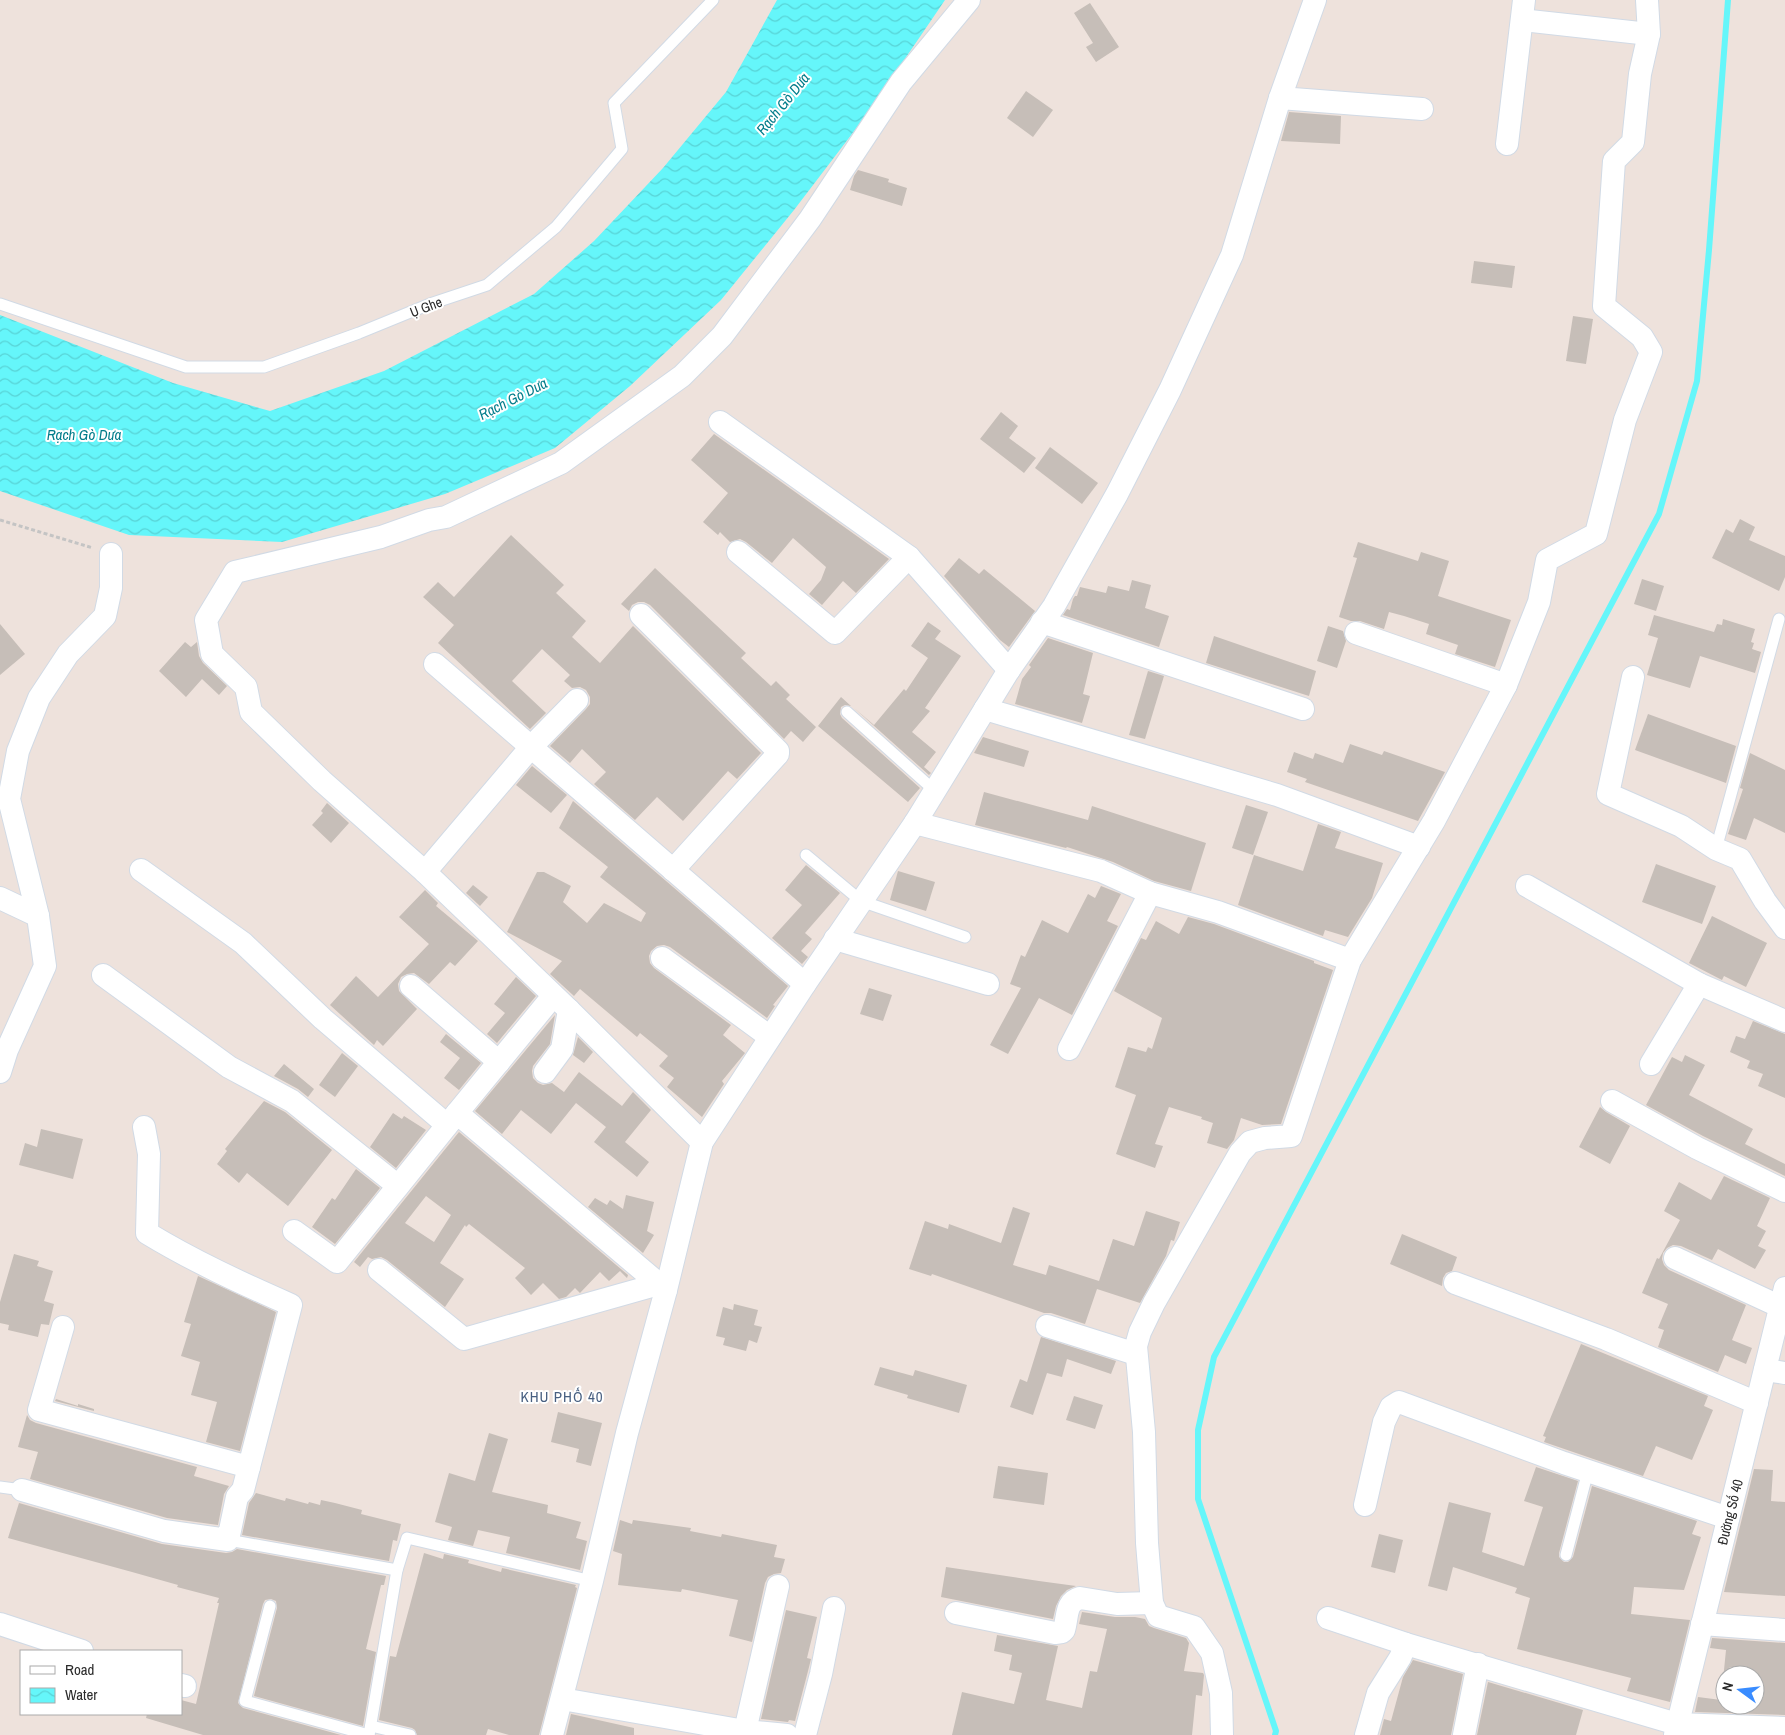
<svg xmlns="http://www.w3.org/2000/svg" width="1785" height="1735" viewBox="0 0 1785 1735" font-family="'Archivo Narrow',sans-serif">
	<defs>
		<pattern id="water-waves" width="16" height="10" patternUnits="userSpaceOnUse" patternTransform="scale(1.25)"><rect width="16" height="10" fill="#65f6fa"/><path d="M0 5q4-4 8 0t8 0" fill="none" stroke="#58d3d6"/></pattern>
	</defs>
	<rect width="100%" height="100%" fill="#eee2dc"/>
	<polygon fill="url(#water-waves)" points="777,0 945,0 868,113 794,210 721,300 630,386 555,448 445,494 282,542 129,535 0,491 0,315 173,383 270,411 384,371 534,294 594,241 663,168 726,92"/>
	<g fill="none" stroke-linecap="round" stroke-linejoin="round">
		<polyline stroke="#65f6fa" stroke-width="6" points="1275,1735 1276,1731 1198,1499 1198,1430 1214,1357 1659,514 1697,381 1709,250 1728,0"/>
	</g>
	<g fill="#c6beb8" fill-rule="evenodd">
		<polygon points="1090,3 1119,47 1096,62 1086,47 1093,43 1074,13"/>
		<polygon points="1026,91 1053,110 1033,137 1007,118"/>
		<polygon points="1289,112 1341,116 1340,144 1281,141"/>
		<polygon points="858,170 889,179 888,182 907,188 902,206 850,190 854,176"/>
		<polygon points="1474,261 1515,266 1512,288 1471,283"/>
		<polygon points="1573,316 1593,319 1586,364 1566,361"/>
		<polygon points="1001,412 1018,426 1009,438 1036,458 1024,473 980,439"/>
		<polygon points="714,434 889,559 856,593 843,581 822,605 809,594 821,580 826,567 793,538 772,563 746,542 740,539 730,542 720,532 718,535 703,522 728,493 691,460"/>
		<polygon points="1050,447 1098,483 1082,504 1035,468"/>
		<polygon points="1740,519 1755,527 1749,540 1785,556 1785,577 1779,591 1712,558 1726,529 1733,533"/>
		<polygon points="511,535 564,585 556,593 586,621 572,637 600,663 633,626 761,753 737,779 728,771 683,821 657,797 635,820 594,784 606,772 582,749 570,763 550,746 586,709 590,704 590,697 586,690 580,687 572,688 564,681 570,675 542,649 512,681 546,713 530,729 438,643 454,625 423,597 438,582 454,597"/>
		<polygon points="1358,542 1418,561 1421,552 1449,561 1438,596 1511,620 1495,667 1455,654 1458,645 1426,634 1429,624 1404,616 1389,612 1384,629 1360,621 1351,621 1339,617 1357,558 1353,557"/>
		<polygon points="959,558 979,574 984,569 1035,611 1009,647 1000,640 944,576"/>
		<polygon points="655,568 746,653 741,658 771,686 776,681 790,695 786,699 816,727 803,742 791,731 784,739 650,605 644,602 638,602 632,605 629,611 621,604"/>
		<polygon points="1642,579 1664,586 1656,611 1634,604"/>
		<polygon points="1132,580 1151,585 1145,608 1169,616 1159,647 1063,615 1067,609 1070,610 1073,599 1075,596 1077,596 1080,587 1106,593 1108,586 1129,591"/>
		<polygon points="1654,615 1714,632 1717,624 1722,625 1723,619 1755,629 1751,642 1754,643 1752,649 1761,652 1755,673 1700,656 1690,688 1647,675 1658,638 1648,635"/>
		<polygon points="928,622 941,631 935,639 961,656 925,708 930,711 912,732 936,752 924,767 931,773 929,775 854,708 874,725 904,689 906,691 928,658 911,646"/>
		<polygon points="0,624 25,654 0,675"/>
		<polygon points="1328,626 1343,631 1346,641 1337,668 1317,661"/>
		<polygon points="1214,636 1316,671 1309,696 1206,663"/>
		<polygon points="1048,638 1093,653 1083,694 1090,696 1082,723 1015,704 1022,679 1031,667 1029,665"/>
		<polygon points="185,642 191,647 197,642 199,656 203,663 227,686 219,695 202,679 186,697 159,671"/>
		<polygon points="1148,671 1164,676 1145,739 1129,735"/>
		<polygon points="841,697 851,706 845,705 841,707 840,714 842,718 920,788 908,802 818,726"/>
		<polygon points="1648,714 1736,746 1726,783 1635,750"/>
		<polygon points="983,737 1029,751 1024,767 974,753"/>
		<polygon points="1350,744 1382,755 1384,751 1445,772 1418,821 1305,782 1307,779 1287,772 1294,752 1313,759 1315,753 1343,763"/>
		<polygon points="1750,753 1785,770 1785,833 1754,818 1746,840 1728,834 1743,789 1740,788"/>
		<polygon points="532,766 567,795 551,813 516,785"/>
		<polygon points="984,792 1088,820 1092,806 1206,843 1191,891 1154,881 1113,862 1067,847 1066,848 975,825"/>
		<polygon points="573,801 788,986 773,1005 775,1006 767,1018 670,947 664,945 657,946 651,951 649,956 650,963 654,968 731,1025 723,1035 745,1053 722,1081 724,1084 702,1117 667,1087 674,1078 659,1066 668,1056 640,1033 637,1037 580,989 574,996 550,974 562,961 507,932 537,872 544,872 571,886 563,902 587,923 604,903 641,922 646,913 600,877 608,867 559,828"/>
		<polygon points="327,803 349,823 331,843 312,825 323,813 321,811"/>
		<polygon points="1246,805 1268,812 1253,855 1232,848"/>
		<polygon points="1318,824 1341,832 1335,848 1383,863 1372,898 1348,937 1325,930 1323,936 1238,905 1254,855 1303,871"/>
		<polygon points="1656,864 1716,886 1702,924 1642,902"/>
		<polygon points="806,865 840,893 805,933 812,939 801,951 808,957 802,964 772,938 802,905 785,890"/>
		<polygon points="898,871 935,882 926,911 890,900"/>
		<polygon points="473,885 488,897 480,906 466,893"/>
		<polygon points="1101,886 1121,894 1107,921 1118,926 1072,1015 1039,998 1008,1054 990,1045 1021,988 1010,984 1021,955 1025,957 1042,920 1068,933 1088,894 1095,898"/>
		<polygon points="425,890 438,903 436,906 478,941 455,966 450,962 429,984 414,973 407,974 401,977 398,984 399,991 417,1009 383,1046 377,1040 374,1045 330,1005 356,976 378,997 429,944 399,917"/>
		<polygon points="1712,916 1767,943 1746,987 1724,976 1722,980 1689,963"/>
		<polygon points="1188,917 1214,924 1314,961 1314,963 1333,970 1281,1124 1262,1125 1241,1118 1234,1140 1227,1149 1207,1143 1213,1123 1201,1119 1202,1117 1169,1107 1155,1144 1163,1146 1155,1168 1116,1154 1136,1095 1115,1087 1128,1047 1146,1052 1148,1047 1152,1049 1162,1018 1114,991 1141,938 1146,940 1156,921 1179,934"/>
		<polygon points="516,977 536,996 497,1043 487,1034 505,1013 494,1004"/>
		<polygon points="869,988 892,995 883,1021 860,1014"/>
		<polygon points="555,1015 550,1044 533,1066 532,1071 533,1078 538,1083 543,1085 552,1083 564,1092 579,1072 622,1106 633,1092 651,1110 625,1142 649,1162 637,1177 594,1142 606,1127 576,1103 551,1134 521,1110 502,1134 475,1111"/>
		<polygon points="1753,1021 1785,1034 1785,1098 1758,1086 1763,1074 1747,1068 1750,1061 1730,1052 1736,1036 1745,1039"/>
		<polygon points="446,1034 481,1063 459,1090 444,1078 460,1058 440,1042"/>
		<polygon points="578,1037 593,1052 584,1063 573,1055"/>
		<polygon points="342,1053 358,1066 335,1097 319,1085"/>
		<polygon points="1685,1055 1705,1065 1689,1095 1753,1129 1745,1144 1785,1164 1785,1176 1703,1136 1646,1105 1672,1057 1682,1062"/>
		<polygon points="284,1064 314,1089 308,1097 298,1089 274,1076"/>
		<polygon points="264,1101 285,1112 332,1150 288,1206 247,1173 239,1183 217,1164 227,1151 225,1149"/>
		<polygon points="1600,1107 1606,1112 1630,1126 1610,1164 1579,1147"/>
		<polygon points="393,1113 402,1119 404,1116 426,1130 396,1168 370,1147"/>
		<polygon points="41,1129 83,1139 73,1179 19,1165 25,1143 37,1147"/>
		<path d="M 459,1132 L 628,1275 L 627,1278 L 620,1271 L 609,1281 L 600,1272 L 580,1293 L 575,1288 L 566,1297 L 559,1299 L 543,1283 L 531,1295 L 515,1278 L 525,1268 L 469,1224 L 466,1227 L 465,1225 L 440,1263 L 464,1279 L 445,1307 L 387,1260 L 381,1257 L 372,1259 L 368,1257 L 360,1267 L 354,1262 ZM 426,1196 L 451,1215 L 434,1242 L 405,1223 Z"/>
		<polygon points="356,1169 380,1188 335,1244 312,1227 332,1198 335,1200"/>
		<polygon points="1724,1176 1770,1198 1757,1226 1766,1231 1758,1246 1766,1250 1755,1269 1718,1249 1712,1260 1681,1246 1673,1245 1667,1248 1663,1253 1662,1259 1664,1265 1669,1270 1746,1305 1732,1340 1752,1348 1746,1364 1725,1355 1718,1372 1658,1347 1664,1330 1658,1328 1668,1304 1642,1293 1657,1258 1659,1259 1680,1220 1664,1211 1679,1182 1711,1200"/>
		<polygon points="626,1195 654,1202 647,1231 654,1235 643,1253 588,1207 595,1198 607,1205 610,1200 623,1209"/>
		<polygon points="1013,1207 1030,1213 1013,1265 1046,1275 1049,1265 1099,1281 1113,1239 1134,1246 1146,1211 1180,1222 1174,1241 1171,1240 1166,1256 1140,1303 1097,1289 1085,1324 1051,1313 1044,1313 932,1274 931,1276 909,1269 925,1221 948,1229 949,1224 1001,1243"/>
		<polygon points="1402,1234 1457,1257 1452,1271 1446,1273 1443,1278 1442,1286 1390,1264"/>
		<polygon points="14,1254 39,1261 37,1266 53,1271 44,1301 54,1304 49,1325 41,1324 38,1337 8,1330 9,1325 0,1323 0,1302"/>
		<polygon points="198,1276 276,1312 240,1451 206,1442 217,1402 191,1395 200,1362 181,1356 191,1324 184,1322"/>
		<polygon points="734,1304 758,1310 754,1325 762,1327 757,1343 749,1340 746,1351 723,1345 725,1338 716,1336 723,1307 733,1310"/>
		<polygon points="1041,1337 1116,1361 1111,1374 1067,1359 1062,1377 1047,1373 1033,1415 1010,1407 1020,1379 1027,1382"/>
		<polygon points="1581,1344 1708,1396 1704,1406 1713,1410 1692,1460 1656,1446 1643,1476 1544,1442 1546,1437 1543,1436"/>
		<polygon points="880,1367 913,1376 915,1370 967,1385 959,1413 907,1398 908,1395 874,1385"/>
		<polygon points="1074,1396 1103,1405 1095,1429 1066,1420"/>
		<polygon points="56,1399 78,1406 78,1404 94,1409 94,1411 55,1401"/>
		<polygon points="558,1412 602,1423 591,1466 576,1462 579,1449 551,1442"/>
		<polygon points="27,1415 30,1420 36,1423 197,1467 194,1476 229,1486 224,1494 218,1525 167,1518 30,1479 38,1452 18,1447"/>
		<polygon points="489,1433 508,1439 492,1492 548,1505 547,1513 581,1522 576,1538 587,1541 580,1570 506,1553 510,1537 478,1530 473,1546 448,1540 452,1527 435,1522 449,1473 475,1481"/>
		<polygon points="998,1466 1048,1473 1044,1505 993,1498"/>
		<polygon points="1536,1467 1578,1481 1559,1553 1559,1557 1564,1562 1568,1562 1573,1557 1592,1486 1697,1521 1692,1534 1701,1537 1684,1590 1634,1587 1631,1614 1690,1620 1670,1702 1627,1691 1631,1678 1517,1649 1530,1598 1515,1593 1517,1588 1453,1567 1447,1591 1428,1586 1449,1502 1491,1513 1482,1552 1524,1566 1543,1507 1524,1501"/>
		<polygon points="1754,1469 1773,1470 1771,1501 1785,1502 1785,1596 1724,1592"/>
		<polygon points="256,1493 285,1501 286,1498 308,1504 309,1502 320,1505 321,1500 335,1503 362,1510 361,1514 401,1524 397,1541 393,1540 389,1561 242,1535 249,1503"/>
		<polygon points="19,1503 162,1544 226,1553 232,1552 237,1549 386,1576 384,1585 381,1585 366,1649 376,1652 363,1726 254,1696 277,1608 276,1601 271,1599 265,1600 263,1604 238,1703 243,1708 341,1735 203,1735 146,1718 147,1714 181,1714 181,1700 196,1704 219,1603 217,1603 219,1598 177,1587 178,1585 132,1572 8,1538"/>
		<polygon points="620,1520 632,1524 633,1520 691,1528 690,1531 721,1537 722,1534 777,1545 774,1557 785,1559 781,1573 774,1574 768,1577 765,1583 752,1642 729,1636 738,1600 682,1589 681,1592 618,1585 622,1554 613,1551"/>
		<polygon points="1379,1534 1403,1540 1395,1573 1371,1567"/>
		<polygon points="424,1553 443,1559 444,1554 469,1560 468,1563 501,1572 502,1568 576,1585 575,1587 577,1588 539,1735 509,1735 488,1729 486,1735 417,1735 415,1730 412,1728 379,1720 390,1656 396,1657"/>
		<polygon points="946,1567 1039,1581 1076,1586 1067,1590 1061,1596 1056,1606 1053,1619 941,1597"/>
		<polygon points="786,1610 817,1617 807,1658 811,1659 808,1671 795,1721 789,1720 788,1722 761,1719"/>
		<polygon points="1082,1612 1115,1617 1135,1617 1145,1619 1149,1626 1154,1628 1186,1638 1189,1643 1184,1671 1203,1673 1204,1675 1202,1696 1196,1695 1192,1735 952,1735 962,1692 1014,1704 1022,1673 1009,1670 1012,1655 994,1651 997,1635 1058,1646 1046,1700 1082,1708 1090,1671 1097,1672 1107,1629 1079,1624"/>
		<path d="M 1712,1638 L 1785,1643 L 1785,1715 L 1695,1712 L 1698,1697 L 1721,1700 L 1726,1650 L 1710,1648 ZM 1725,1675 L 1755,1675 L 1755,1705 L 1725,1705 Z"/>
		<polygon points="1413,1660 1463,1674 1451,1735 1380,1735 1384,1719 1391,1721 1403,1677"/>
		<polygon points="1488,1682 1583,1710 1576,1735 1477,1735"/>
		<polygon points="571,1714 634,1728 634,1735 566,1735"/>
	</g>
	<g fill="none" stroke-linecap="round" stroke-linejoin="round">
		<defs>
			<g id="service">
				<polyline points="0,304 186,367 264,367 359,333 430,304 487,285 556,227 622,149 614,103 713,0"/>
				<polyline points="847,712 935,791"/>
				<polyline points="1716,849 1779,619"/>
				<polyline points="806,855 861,901 965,937"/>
				<polyline points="0,1487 22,1490"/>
				<polyline points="228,1540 397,1570"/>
				<polyline points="1566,1555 1588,1471"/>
				<polyline points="270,1606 245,1701 369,1735"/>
				<polyline points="371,1726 410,1735"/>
				<polyline points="369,1735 397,1570 407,1538 592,1581"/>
			</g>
			<g id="minor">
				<polyline points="1522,20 1649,34"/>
				<polyline points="1280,98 1422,109"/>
				<polyline points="1507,144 1524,0"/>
				<polyline points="720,422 909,557 1009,670"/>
				<polyline points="738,552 835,633 909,557"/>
				<polyline points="641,615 778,751 778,754 673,870"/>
				<polyline points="1042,622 1303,709"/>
				<polyline points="1356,633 1506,685"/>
				<polyline points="435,664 805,984"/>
				<polyline points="1633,677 1608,794 1681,826 1716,849 1740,859 1765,901 1785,928"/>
				<polyline points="985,709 1277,795 1419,847"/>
				<polyline points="915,823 1101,871 1150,893 1218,912 1350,960"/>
				<polyline points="141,870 243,943 323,1019 447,1125"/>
				<polyline points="425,872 531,747 577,700"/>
				<polyline points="1527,886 1699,984 1785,1021"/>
				<polyline points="0,898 38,916"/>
				<polyline points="835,939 988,984"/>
				<polyline points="662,958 770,1037"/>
				<polyline points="103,975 229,1067 292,1101 398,1186"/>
				<polyline points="411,986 499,1062"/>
				<polyline points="1069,1049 1150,893"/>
				<polyline points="1651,1064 1699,984"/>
				<polyline points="0,1072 7,1050 45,966 38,916 9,799 18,751 39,698 68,654 105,616 111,588 111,554"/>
				<polyline points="545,1072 562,1049 569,1010"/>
				<polyline points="1612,1101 1697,1148 1785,1191"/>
				<polyline points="457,1113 553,996"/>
				<polyline points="702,1142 569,1010 425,872 322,781 251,712 246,687 212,654 206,620 235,572 381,537 429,520 446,517 561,463 682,376 722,336 810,219 901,82 969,0"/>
				<polyline points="294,1231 337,1262 457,1113 666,1290"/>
				<polyline points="1675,1258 1781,1307"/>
				<polyline points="379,1270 464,1339 659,1284"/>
				<polyline points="1455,1283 1606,1339 1757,1403"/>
				<polyline points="1047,1326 1136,1354"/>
				<polyline points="63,1327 39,1410 249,1467"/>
				<polyline points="1765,1370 1785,1373"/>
				<path d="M 22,1490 L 164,1531 L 228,1540 L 237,1497 L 243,1490 L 291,1305 C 241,1283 193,1261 147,1233 L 149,1154 L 144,1127"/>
				<polyline points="1365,1505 1384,1422 1391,1407 1399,1402 1564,1463 1728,1518"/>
				<path d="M 956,1613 L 1055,1633 L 1062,1632 L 1064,1630 C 1068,1617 1065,1602 1080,1598 L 1117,1604 L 1152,1603"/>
				<polyline points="1328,1618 1406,1644 1677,1724 1785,1728"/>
				<polyline points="0,1624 82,1651"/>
				<polyline points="1702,1624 1785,1630"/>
				<polyline points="181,1685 185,1686"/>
				<polyline points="562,1699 745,1731 787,1735"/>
				<polyline points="745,1731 778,1586"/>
				<polyline points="552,1735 592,1581 627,1433 666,1290 702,1142 805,984 915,823 1009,670 1054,606 1117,494 1170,390 1232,255 1280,98 1315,0"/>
				<polyline points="805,1735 821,1674 834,1608"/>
				<polyline points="1222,1735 1221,1693 1212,1653 1194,1627 1158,1616 1152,1603 1147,1543 1144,1432 1136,1346 1140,1332 1154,1303 1240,1153 1250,1142 1265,1138 1291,1136 1350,960 1434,821 1506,685 1539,602 1547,560 1596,534 1625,420 1651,352 1642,337 1604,306 1614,161 1633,142 1640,74 1649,34 1647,0"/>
				<polyline points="1366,1735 1378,1693 1400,1658 1406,1644"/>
				<polyline points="1464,1735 1478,1664"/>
				<polyline points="1675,1735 1785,1288"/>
			</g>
		</defs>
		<use href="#service" stroke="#d1dae5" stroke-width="13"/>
		<use href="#minor" stroke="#d1dae5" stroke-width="24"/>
		<polyline stroke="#c4c4c4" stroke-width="3" stroke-dasharray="4 2.5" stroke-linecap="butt" points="0,520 93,548"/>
		<use href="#service" stroke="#fff" stroke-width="11"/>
		<use href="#minor" stroke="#fff" stroke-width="22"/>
	</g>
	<g text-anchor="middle" stroke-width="4" stroke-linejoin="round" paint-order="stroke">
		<g font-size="14" fill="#2b2b2b" stroke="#fff">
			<text transform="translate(426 307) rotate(-21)" y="5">Ụ Ghe</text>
			<text transform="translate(1730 1512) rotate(-76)" y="5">Đường Số 40</text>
		</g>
		<g font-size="15" font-style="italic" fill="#037d8b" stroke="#fff">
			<text transform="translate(783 104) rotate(-51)" y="5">Rạch Gò Dưa</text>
			<text transform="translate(513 399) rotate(-27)" y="5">Rạch Gò Dưa</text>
			<text x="84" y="440">Rạch Gò Dưa</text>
		</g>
		<g font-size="15" letter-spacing="1" fill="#475f81" stroke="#fff">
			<text x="562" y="1402">KHU PHỐ 40</text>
		</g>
	</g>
	<rect x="20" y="1650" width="162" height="65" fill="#ffffff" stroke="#aaaaaa"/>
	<rect x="30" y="1666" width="25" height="8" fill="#ffffff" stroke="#aaaaaa"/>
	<text x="65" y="1675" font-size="15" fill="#2b2b2b">Road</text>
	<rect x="30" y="1688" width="25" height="15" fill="url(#water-waves)" stroke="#aaaaaa"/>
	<text x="65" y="1700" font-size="15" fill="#2b2b2b">Water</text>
	<g transform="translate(1740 1690) rotate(285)"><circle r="24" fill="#ffffff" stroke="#aaaaaa"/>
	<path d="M0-4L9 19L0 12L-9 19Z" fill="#398cff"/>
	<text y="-8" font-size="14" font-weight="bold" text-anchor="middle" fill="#2b2b2b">N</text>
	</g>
</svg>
